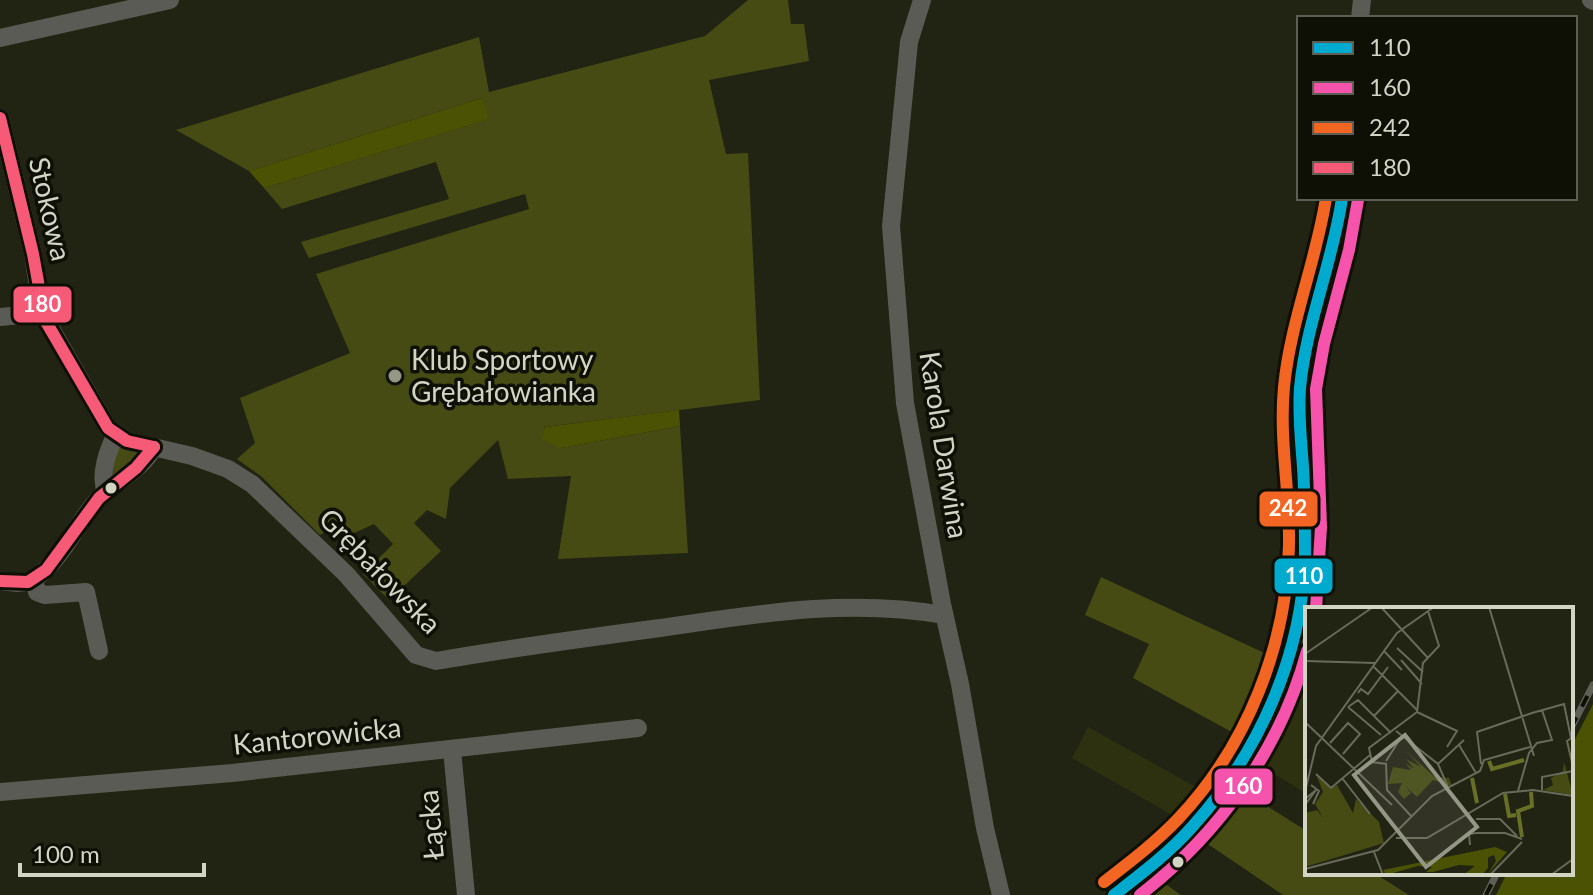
<svg xmlns="http://www.w3.org/2000/svg" width="1593" height="895" viewBox="0 0 1593 895" font-family="Lato,sans-serif">
	<rect width="100%" height="100%" fill="#212313"/>
	<g fill="#2d3110">
		<polygon points="1293,682 1307,691 1307,794 1253,761 1278,718"/>
		<polygon points="1088,727 1205,792 1181,820 1072,758"/>
	</g>
	<g fill="#454b13">
		<polygon points="748,0 788,0 791,24 804,24 809,61 709,80 726,154 748,153 760,400 544,427 561,448 680,426 688,553 558,559 571,476 508,479 498,440 450,488 446,519 427,510 414,523 441,551 389,600 363,574 393,544 374,524 341,539 336,527 320,535 262,477 237,459 255,443 240,398 350,353 316,274 529,209 525,194 309,258 301,242 449,199 436,162 282,209 264,188 488,119 482,98 249,171 176,130 479,37 489,92 705,36"/>
		<polygon points="117,445 142,453 112,479"/>
		<polygon points="1101,577 1275,658 1239,736 1133,678 1149,644 1085,615"/>
		<polygon points="1236,787 1307,831 1307,873 1374,873 1409,895 1283,895 1199,838"/>
		<polygon points="1157,878 1181,895 1134,895"/>
	</g>
	<g fill="#4b5203">
		<polygon points="482,98 489,119 264,188 249,171"/>
		<polygon points="679,410 680,426 561,448 542,440 545,427"/>
		<polygon points="1593,704 1593,895 1496,895 1507,873 1571,873 1571,747"/>
	</g>
	<g fill="none" stroke-linecap="round" stroke-linejoin="round">
		<g stroke="#5a5b54" stroke-width="18">
			<polyline points="922,0 909,42 891,226 905,403 942,604 960,684 985,828 1001,895"/>
			<polyline points="1591,0 1593,1"/>
			<polyline points="1360,18 1362,0"/>
			<polyline points="0,38 170,0"/>
			<path d="M 0,118 L 33,254 L 42,313 L 108,428 L 127,441 L 192,456 L 228,469 L 252,484 L 346,574 L 416,655 L 436,661 C 511,648 585,638 660,628 C 757,614 847,598 944,615"/>
			<polyline points="0,317 42,313"/>
			<path d="M 106,491 C 99,476 108,449 116,435"/>
			<polyline points="34,580 37,592 45,595 86,592 99,651"/>
			<path d="M 0,581 C 12,583 26,585 36,578 C 63,558 77,522 99,498 C 116,481 143,469 154,447"/>
			<polyline points="452,750 466,895"/>
			<polyline points="0,792 232,773 638,728"/>
			<path d="M 1114,895 C 1132,881 1150,868 1166,853 C 1234,793 1296,679 1303,588 C 1306,548 1305,506 1303,466 C 1301,440 1298,414 1300,388 C 1306,323 1335,263 1342,198"/>
		</g>
		<defs>
			<g id="rail">
				<polyline points="1571,728 1593,685"/>
				<polyline points="1486,895 1497,873"/>
			</g>
		</defs>
		<use href="#rail" stroke="#5e5f57" stroke-width="7"/>
		<use href="#rail" stroke="#0f1005" stroke-width="4" stroke-dasharray="12" stroke-linecap="butt"/>
		<defs>
			<path id="bus-1" d="M 1114,895 C 1141,874 1169,853 1192,827 C 1258,754 1302,657 1305,558 C 1305,528 1305,497 1303,467 C 1301,440 1298,414 1300,388 C 1306,323 1333,262 1342,198"/>
			<g id="bus-2">
				<polyline points="1316,609 1321,527 1316,389 1324,344 1349,250 1358,200"/>
				<path d="M 1140,895 C 1219,834 1281,748 1307,651"/>
			</g>
			<path id="bus-3" d="M 1104,882 C 1130,862 1155,843 1178,819 C 1247,746 1287,645 1289,545 C 1290,492 1279,439 1284,387 C 1290,323 1316,262 1326,198"/>
			<g id="bus-4">
				<polyline points="0,118 33,254 45,320 108,428 127,441 154,447"/>
				<polyline points="0,581 28,582 46,570 99,498 136,468 154,447"/>
			</g>
		</defs>
		<use href="#bus-1" stroke="#0f1005" stroke-width="18"/>
		<use href="#bus-2" stroke="#0f1005" stroke-width="18"/>
		<use href="#bus-3" stroke="#0f1005" stroke-width="18"/>
		<use href="#bus-4" stroke="#0f1005" stroke-width="18"/>
		<use href="#bus-1" stroke="#00a9ce" stroke-width="12"/>
		<use href="#bus-2" stroke="#f653ac" stroke-width="12"/>
		<use href="#bus-3" stroke="#f26522" stroke-width="12"/>
		<use href="#bus-4" stroke="#f75a77" stroke-width="12"/>
	</g>
	<circle fill="#949686" stroke="#0f1005" stroke-width="3" cx="395" cy="376" r="8"/>
	<g fill="#d2d4c4" stroke="#0f1005" stroke-width="3">
		<circle cx="111" cy="488" r="7"/>
		<circle cx="1178" cy="862" r="7"/>
	</g>
	<g text-anchor="middle" stroke-width="7" stroke-linejoin="round" paint-order="stroke">
		<g font-size="28" fill="#d2d4c4" stroke="#0f1005">
			<text transform="translate(50 209) rotate(77)" y="10">Stokowa</text>
			<text transform="translate(944 445) rotate(81)" y="10">Karola Darwina</text>
			<text transform="translate(380 571) rotate(46)" y="10">Grębałowska</text>
			<text transform="translate(317 736) rotate(-6)" y="10">Kantorowicka</text>
			<text transform="translate(431 825) rotate(-95)" y="10">Łącka</text>
		</g>
		<g font-size="28" fill="#d2d4c4" stroke="#0f1005" text-anchor="start">
			<text x="411" y="370">Klub Sportowy<tspan x="411" dy="32">Grębałowianka</tspan></text>
		</g>
	</g>
	<g transform="translate(1305 607)">
		<rect width="268" height="268" fill="#212313"/>
		<path d="M 101,144 L 130,170 L 144,171 L 147,179 L 128,173 L 112,190 L 100,179 L 106,186 L 99,192 L 93,185 L 97,176 L 83,177 L 88,160 L 106,163 L 100,156 L 109,162 L 101,152 L 116,160 ZM 259,155 L 268,188 L 238,183 L 248,178 L 246,171 L 258,164 ZM 11,167 L 25,181 L 32,178 L 48,206 L 51,192 L 74,215 L 79,236 L 0,260 L 0,206 L 12,203 L 18,211 L 10,197 L 18,185 Z" fill="#454b13"/>
		<path d="M 190,240 L 202,245 L 182,268 L 191,254 L 189,248 L 179,252 L 183,250 L 183,261 L 177,268 L 158,268 L 170,259 L 154,258 L 128,265 L 121,265 L 127,260 L 113,259 L 81,268 L 78,263 Z" fill="#4b5203"/>
		<path fill="none" stroke="#686f27" stroke-width="4" d="M 184,154 L 187,162 L 219,153M 167,171 L 172,196M 200,187 L 204,209 L 211,208M 217,230 L 213,204 L 227,199 L 226,185"/>
		<path fill="none" stroke="#686a5a" stroke-width="2" d="M 76,0 L 123,51M 184,0 L 229,149M 92,41 L 118,65M 79,44 L 97,63M 0,47 L 68,0M 96,53 L 117,77M 0,54 L 70,56M 68,59 L 112,103M 53,86 L 56,82 L 63,87 L 83,60M 43,100 L 53,93 L 86,126M 43,100 L 76,128M 112,105 L 152,124 L 142,140M 69,109 L 93,84M 0,115 L 87,198M 91,124 L 133,157 L 143,180M 268,130 L 262,134 L 268,160M 25,136 L 43,116 L 55,127 L 38,147M 154,138 L 171,166M 81,154 L 97,129M 81,157 L 82,183 L 107,210M 82,157 L 67,155 L 64,141 L 112,105 L 118,56 L 134,39 L 123,4M 133,157 L 159,133M 176,157 L 172,125 L 227,106 L 259,97 L 266,131M 11,167 L 26,181 L 65,148M 37,171 L 65,207M 6,178 L 14,184 L 8,197M 237,183 L 237,170 L 268,164M 213,184 L 224,146 L 232,136 L 247,133 L 237,103M 0,185 L 11,139 L 92,26 L 129,0M 0,192 L 11,183 L 0,198M 171,212 L 195,212 L 212,229M 91,231 L 122,231 L 198,186 L 228,183 L 268,189M 165,238 L 164,227 L 171,226 L 200,226 L 217,232M 69,245 L 78,268M 0,262 L 73,243 L 127,189 L 175,164 L 179,153 L 225,140M 185,268 L 217,235M 246,268 L 268,252"/>
		<path fill="#949686" fill-opacity="0.15" stroke="#949686" stroke-width="4" d="M 100,128 L 172,220 L 121,260 L 49,168 Z"/>
		<rect width="268" height="268" fill="none" stroke="#d2d4c4" stroke-width="4"/>
	</g>
	<g stroke="#0f1005" stroke-width="3">
		<rect x="12" y="285" width="61" height="39" rx="8" fill="#f75a77"/>
		<rect x="1258" y="490" width="61" height="38" rx="8" fill="#f26522"/>
		<rect x="1273" y="557" width="61" height="38" rx="8" fill="#00a9ce"/>
		<rect x="1213" y="767" width="61" height="39" rx="8" fill="#f653ac"/>
	</g>
	<g font-size="22" text-anchor="middle" font-weight="bold" fill="#fff">
		<text x="42" y="312">180</text>
		<text x="1288" y="516">242</text>
		<text x="1304" y="584">110</text>
		<text x="1243" y="794">160</text>
	</g>
	<rect x="1297" y="16" width="280" height="184" fill="#0f1005" stroke="#5d5e51" stroke-width="2"/>
	<rect x="1313" y="42" width="40" height="12" fill="#00a9ce" stroke="#5d5e51" stroke-width="2"/>
	<text x="1369" y="56" font-size="24" fill="#d2d4c4">110</text>
	<rect x="1313" y="82" width="40" height="12" fill="#f653ac" stroke="#5d5e51" stroke-width="2"/>
	<text x="1369" y="96" font-size="24" fill="#d2d4c4">160</text>
	<rect x="1313" y="122" width="40" height="12" fill="#f26522" stroke="#5d5e51" stroke-width="2"/>
	<text x="1369" y="136" font-size="24" fill="#d2d4c4">242</text>
	<rect x="1313" y="162" width="40" height="12" fill="#f75a77" stroke="#5d5e51" stroke-width="2"/>
	<text x="1369" y="176" font-size="24" fill="#d2d4c4">180</text>
	<path d="M20 863v12h184v-12" fill="none" stroke="#d2d4c4" stroke-width="4"/>
	<text x="32" y="863" font-size="24" fill="#d2d4c4" stroke="#0f1005" stroke-width="6" paint-order="stroke">100 m</text>
</svg>
